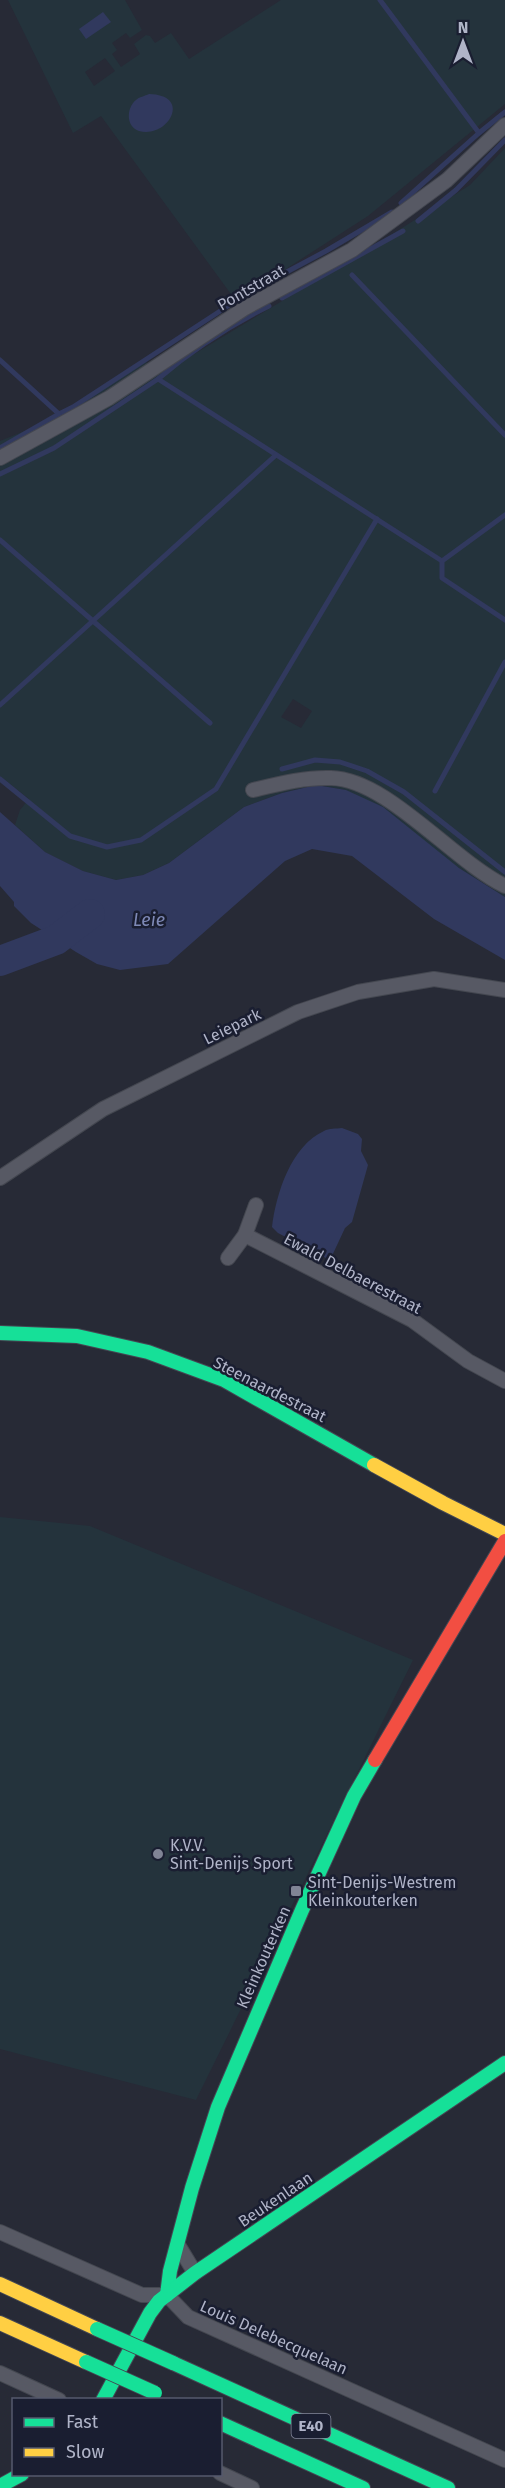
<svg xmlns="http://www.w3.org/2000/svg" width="505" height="2488" viewBox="0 0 505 2488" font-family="'Fira Sans',sans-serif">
	<rect width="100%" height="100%" fill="#272a36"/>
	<g fill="#24333c" fill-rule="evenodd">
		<path d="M 8,0 L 125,0 L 142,30 L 130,38 L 126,33 L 112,43 L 117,50 L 112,54 L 121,67 L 140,54 L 134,44 L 146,35 L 150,36 L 155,43 L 171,33 L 189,59 L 281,0 L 505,0 L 505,104 L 368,216 L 236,301 L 101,116 L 73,133 ZM 105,58 L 115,71 L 94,86 L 85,72 Z"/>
		<path d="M 505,148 L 505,897 L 459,868 L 346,790 L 316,785 L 282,793 L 244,807 L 169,863 L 143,875 L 116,880 L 83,871 L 45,852 L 15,825 L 20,810 L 29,799 L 0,776 L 0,441 L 59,417 L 144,361 L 163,373 L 383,240 L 470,185 ZM 293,699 L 312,711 L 301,728 L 281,717 Z"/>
		<polygon points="0,1517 90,1526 413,1660 196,2100 0,2049"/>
	</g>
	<g fill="#31395e">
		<polygon points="103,12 111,22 86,39 79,29"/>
		<path d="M 149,94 C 193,95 168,139 139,131 C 126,127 126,108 136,100 C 139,97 145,96 149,94 Z"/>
		<polygon points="316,785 346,790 383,807 459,868 505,897 505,960 434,919 352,856 312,849 285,861 168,964 120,970 97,964 76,952 31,923 14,906 14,902 0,886 0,812 45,852 83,871 116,880 143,875 169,863 244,807 282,793"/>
		<path d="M 342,1128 L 358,1134 L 362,1139 L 361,1151 L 368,1165 L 352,1222 L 345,1228 L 331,1258 L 326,1258 L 278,1233 L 272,1227 C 276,1194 291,1146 324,1131 C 329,1128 336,1129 342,1128 Z"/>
	</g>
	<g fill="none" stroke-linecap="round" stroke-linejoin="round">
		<g stroke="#31395e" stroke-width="5">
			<polyline points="380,0 479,133 401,203"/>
			<polyline points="479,133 505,112"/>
			<polyline points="418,221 456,190 505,140"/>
			<polyline points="352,275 505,435"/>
			<polyline points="251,291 326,251 392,212"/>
			<polyline points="282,298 403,231"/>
			<polyline points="0,360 59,414 73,407 234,302"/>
			<path d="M 158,379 C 192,350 229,326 269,306"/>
			<polyline points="0,448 59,414"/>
			<polyline points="0,474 54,448 158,379 442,561"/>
			<polyline points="505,515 442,561 442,578 505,620"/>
			<polyline points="0,540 210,723"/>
			<polyline points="0,705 276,455"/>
			<polyline points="282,769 315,760 340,762 367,771 404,792 505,872"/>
			<polyline points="0,779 70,836 107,847 141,840 216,789 377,519"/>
			<polyline points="435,791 505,662"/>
		</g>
		<polyline stroke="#31395e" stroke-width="30" points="0,961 56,940 90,914"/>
		<defs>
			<g id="street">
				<polyline points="0,458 109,398 245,308 352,250 447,180 505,125"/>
				<path d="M 253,790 C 278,784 304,777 331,778 C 387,779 453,861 505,886"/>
				<polyline points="0,1178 103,1109 298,1012 358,992 434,979 505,990"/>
				<polyline points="245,1235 412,1320 468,1361 505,1381"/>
				<polyline points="228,1258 245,1235 256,1205"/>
				<polyline points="0,2232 142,2295 167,2295 188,2317 505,2460"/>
				<polyline points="178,2245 195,2273"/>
				<polyline points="0,2373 59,2400"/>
				<polyline points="220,2473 252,2488"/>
			</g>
			<g id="fast">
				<polyline points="0,1333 77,1336 148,1352 224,1380 374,1465"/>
				<polyline points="167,2295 170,2271 192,2188 218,2107 302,1910 354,1796 375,1760"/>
				<polyline points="173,2363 448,2488"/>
				<polyline points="103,2400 150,2313 159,2301 195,2273 505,2063"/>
				<polyline points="220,2423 363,2488"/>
				<polyline points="0,2486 22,2474"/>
			</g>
			<g id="slow">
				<polyline points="374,1465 443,1503 505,1534"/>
				<polyline points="0,2284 97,2329"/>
				<polyline points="0,2323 86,2362"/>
			</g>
			<polyline id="jam" points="375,1760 505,1541"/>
		</defs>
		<use href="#street" stroke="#444750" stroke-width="16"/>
		<use href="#fast" stroke="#444753" stroke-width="16"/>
		<use href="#slow" stroke="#444753" stroke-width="16"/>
		<use href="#jam" stroke="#444753" stroke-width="16"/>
		<use href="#street" stroke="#575964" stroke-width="14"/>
		<use href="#fast" stroke="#16e098" stroke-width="14"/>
		<use href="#slow" stroke="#ffcf43" stroke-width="14"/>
		<use href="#jam" stroke="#f24e42" stroke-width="14"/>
		<defs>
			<g id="fast-bridge">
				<polyline points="97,2329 173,2363"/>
				<polyline points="86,2362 155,2393"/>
			</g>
		</defs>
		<use href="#fast-bridge" stroke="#444651" stroke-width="16" stroke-linecap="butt"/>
		<use href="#fast-bridge" stroke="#16e098" stroke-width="14"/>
	</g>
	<g fill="#808495" stroke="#1a1e31" stroke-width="2">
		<circle cx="158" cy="1854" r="6"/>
		<rect x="290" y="1885" width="12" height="12" rx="3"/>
	</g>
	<g text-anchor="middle" stroke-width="5" stroke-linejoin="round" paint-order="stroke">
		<rect fill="#1a1e31" stroke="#83879b" stroke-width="1.5" x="291.5" y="2414" width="39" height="24" rx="4.5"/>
		<g font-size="15" font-weight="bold" fill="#b0b4c8">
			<text x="311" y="2431">E40</text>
		</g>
		<g font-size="16" fill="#b0b4c8" stroke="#1a1e31">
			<text transform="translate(251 287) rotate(-30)" y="6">Pontstraat</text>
			<text transform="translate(232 1026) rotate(-26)" y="6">Leiepark</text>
			<text transform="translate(353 1273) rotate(28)" y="6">Ewald Delbaerestraat</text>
			<text transform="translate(270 1389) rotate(27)" y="6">Steenaardestraat</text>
			<text transform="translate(263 1957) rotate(-66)" y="6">Kleinkouterken</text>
			<text transform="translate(275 2199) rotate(-34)" y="6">Beukenlaan</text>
			<text transform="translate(274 2337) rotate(24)" y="6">Louis Delebecquelaan</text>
		</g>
		<g font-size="16" fill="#b0b4c8" stroke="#1a1e31" text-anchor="start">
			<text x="170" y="1851">K.V.V.<tspan x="170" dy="18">Sint-Denijs Sport</tspan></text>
			<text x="308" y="1888">Sint-Denijs-Westrem<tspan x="308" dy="18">Kleinkouterken</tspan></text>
		</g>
		<g font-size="18" font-style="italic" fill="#7e89b6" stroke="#1a1e31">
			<text x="149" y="926">Leie</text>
		</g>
	</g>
	<rect x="12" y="2398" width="210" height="78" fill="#1a1e31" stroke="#565a6d" stroke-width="1.5"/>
	<rect x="24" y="2418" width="30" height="9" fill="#16e098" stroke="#565a6d" stroke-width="1.5"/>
	<text x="66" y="2428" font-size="18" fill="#b0b4c8">Fast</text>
	<rect x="24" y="2448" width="30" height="9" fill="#ffcf43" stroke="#565a6d" stroke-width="1.5"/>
	<text x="66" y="2458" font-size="18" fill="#b0b4c8">Slow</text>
	<g transform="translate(463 42)" stroke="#1a1e31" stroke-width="4.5" paint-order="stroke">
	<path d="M0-4.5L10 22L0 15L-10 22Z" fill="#b0b4c8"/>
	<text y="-9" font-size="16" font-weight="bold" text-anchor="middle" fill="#b0b4c8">N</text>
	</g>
</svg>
